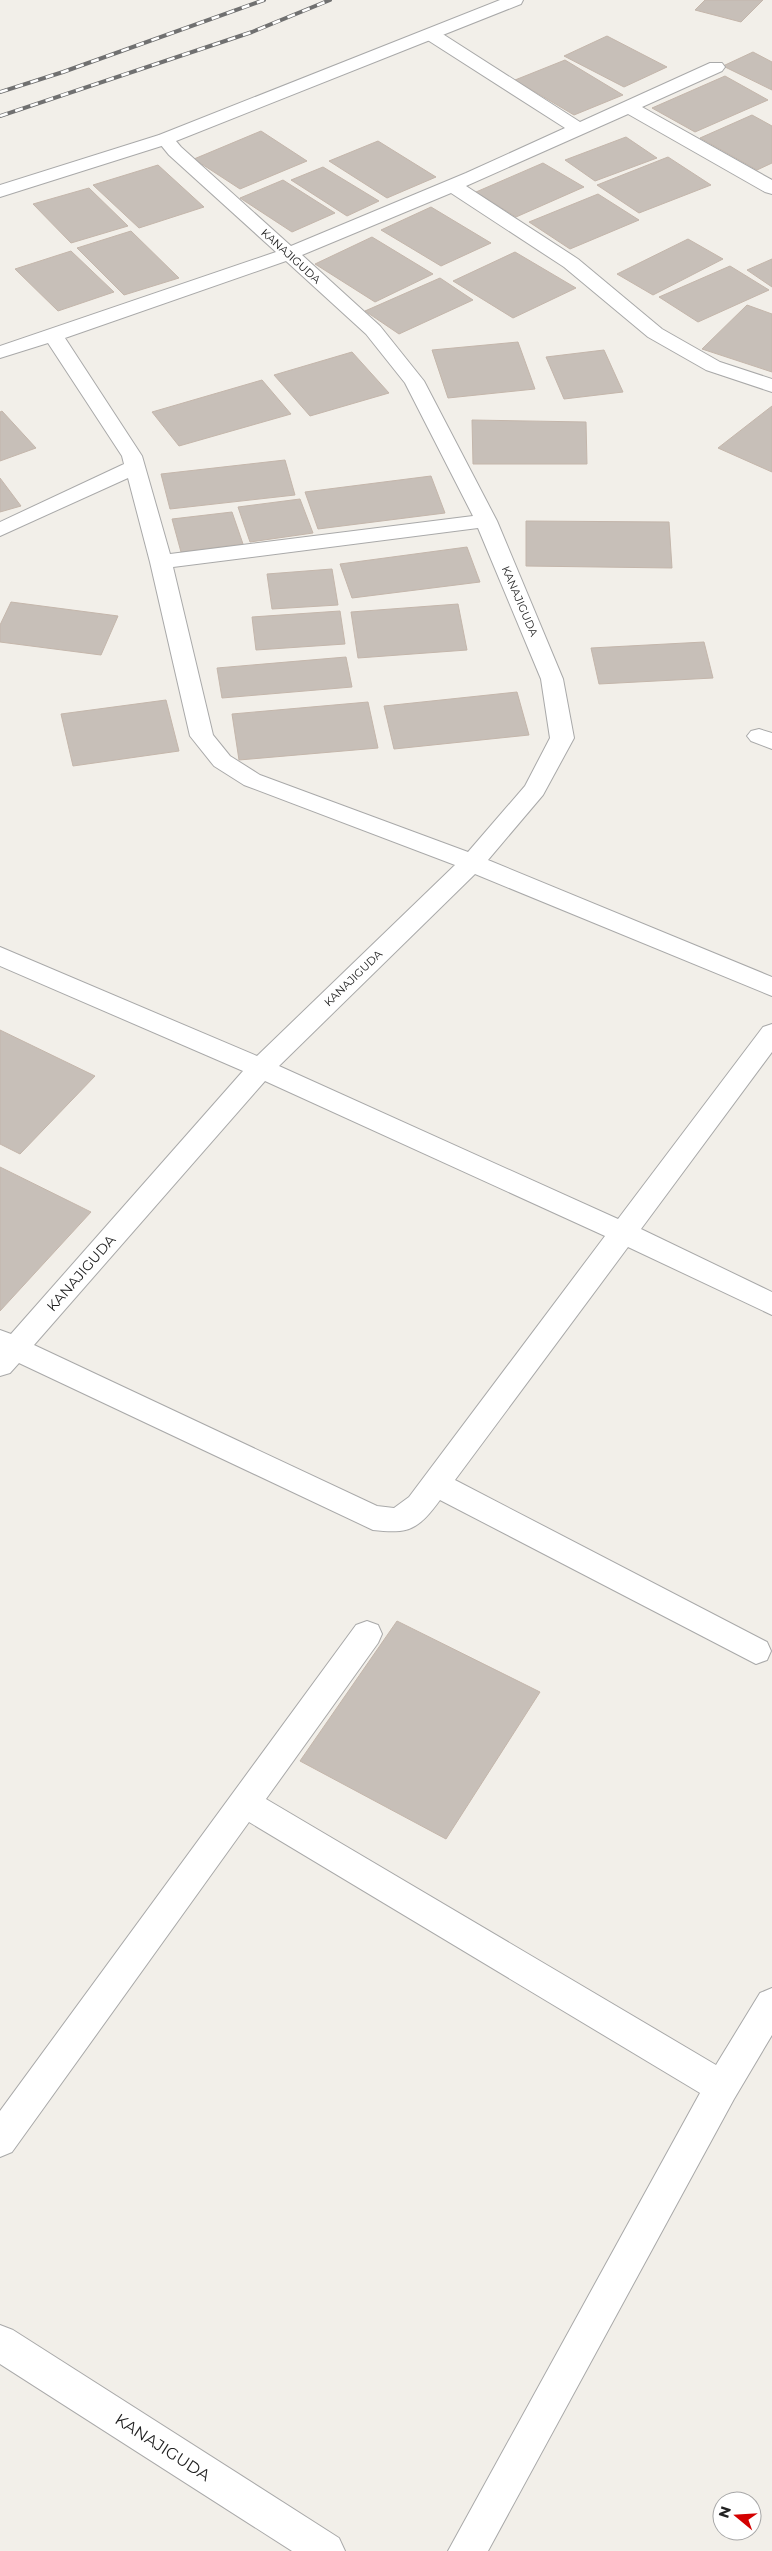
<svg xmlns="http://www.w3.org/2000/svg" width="772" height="2551" viewBox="0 0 772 2551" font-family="Montserrat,sans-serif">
	<rect width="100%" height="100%" fill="#f2efe9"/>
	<g fill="#c7bfb8" stroke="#c4b6ab">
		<polygon points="705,0 763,0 741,22 695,10"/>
		<polygon points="607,36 667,67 624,87 564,56"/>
		<polygon points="753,52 772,62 772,90 723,66"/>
		<polygon points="565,60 623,95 574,115 515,80"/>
		<polygon points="725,76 768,100 695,132 652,108"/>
		<polygon points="752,115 772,126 772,163 757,170 700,138"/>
		<polygon points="261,131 307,161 240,189 194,159"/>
		<polygon points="626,137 657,158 595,181 565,160"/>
		<polygon points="378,141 436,177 387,198 329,161"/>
		<polygon points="668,157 711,185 639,213 597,185"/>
		<polygon points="543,163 584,187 516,217 476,192"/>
		<polygon points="158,165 204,207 139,228 93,185"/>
		<polygon points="323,167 379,201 347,216 291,180"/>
		<polygon points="283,180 335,213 292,232 240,198"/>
		<polygon points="89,188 128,226 71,243 33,204"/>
		<polygon points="598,194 639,220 570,249 529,222"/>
		<polygon points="431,207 491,243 441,266 381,230"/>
		<polygon points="131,231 179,278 124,295 77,248"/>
		<polygon points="372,237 433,274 375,302 315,264"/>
		<polygon points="688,239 723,259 653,295 617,274"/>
		<polygon points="71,251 114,292 58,311 15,269"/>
		<polygon points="515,252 576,288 513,318 453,281"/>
		<polygon points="772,259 772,287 747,270"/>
		<polygon points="730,266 769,290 698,322 659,297"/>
		<polygon points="440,278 473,300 399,334 365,311"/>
		<polygon points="747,305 772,314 772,372 702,349"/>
		<polygon points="518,342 535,389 448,398 432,350"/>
		<polygon points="604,350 623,392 564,399 546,357"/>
		<polygon points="352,352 389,393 310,416 274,375"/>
		<polygon points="262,380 291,414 179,446 152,412"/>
		<polygon points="772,406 772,472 718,448"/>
		<polygon points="2,411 36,448 0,461 0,412"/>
		<polygon points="472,420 586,422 587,464 473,464"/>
		<polygon points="285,460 295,495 170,509 161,474"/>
		<polygon points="431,476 445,513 318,529 305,492"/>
		<polygon points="0,478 21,506 0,512"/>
		<polygon points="300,499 313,533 250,542 238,507"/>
		<polygon points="232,512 243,544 181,552 172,519"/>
		<polygon points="526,521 669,522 672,568 526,566"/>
		<polygon points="467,547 480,582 352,598 340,564"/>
		<polygon points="332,569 338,605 272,609 267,574"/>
		<polygon points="11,602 118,616 101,655 0,642 0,625"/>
		<polygon points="458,604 467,650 358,658 351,612"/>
		<polygon points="340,611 345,644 256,650 252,617"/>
		<polygon points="704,642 713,678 599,684 591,648"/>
		<polygon points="346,657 352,687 222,698 217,668"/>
		<polygon points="517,692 529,735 394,749 384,706"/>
		<polygon points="166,700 179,751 73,766 61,714"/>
		<polygon points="368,702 378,748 239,760 232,714"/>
		<polygon points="0,1030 95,1076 20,1154 0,1144"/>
		<polygon points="0,1167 91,1212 0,1311"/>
		<polygon points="397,1621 540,1692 446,1839 300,1761"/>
	</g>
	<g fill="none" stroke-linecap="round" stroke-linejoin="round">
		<defs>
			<g id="minor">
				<path d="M 432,30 L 438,31 L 580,122 L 710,63 L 722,63 L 725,67 L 722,71 L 642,107 L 772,180 L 772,194 L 765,192 L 628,114 L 466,186 L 578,259 L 662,329 L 720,362 L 772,379 L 772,392 L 706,370 L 648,337 L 564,267 L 451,193 L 302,255 L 380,326 L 424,381 L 497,521 L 563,679 L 574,738 L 543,795 L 488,860 L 772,977 L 772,996 L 475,874 L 279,1066 L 618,1219 L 763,1027 L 772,1024 L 772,1052 L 641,1229 L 772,1292 L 772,1315 L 628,1247 L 455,1480 L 767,1642 L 771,1651 L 767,1660 L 756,1664 L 440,1500 C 418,1530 409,1534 373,1530 L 19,1363 L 10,1373 L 0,1376 L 0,1330 L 11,1334 L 243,1071 L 0,966 L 0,947 L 257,1056 L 455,865 L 244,785 L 214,766 L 190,736 L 150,562 L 128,478 L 0,536 L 0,522 L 124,464 L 122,456 L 48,343 L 0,358 L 0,346 L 276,252 L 169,155 L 156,139 L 159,135 L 171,135 L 181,147 L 291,246 L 466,173 L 565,128 L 426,39 L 423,35 L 426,31 ZM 286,261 L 366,334 L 405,383 L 473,516 L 170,554 L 142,456 L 65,338 ZM 478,528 L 541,679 L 550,738 L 525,786 L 468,852 L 260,775 L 230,756 L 213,735 L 173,567 ZM 265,1081 L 605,1236 L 409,1497 L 394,1508 L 377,1506 L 34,1345 Z"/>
				<polygon points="759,729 772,733 772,749 751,741 747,736 751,731"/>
				<polygon points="367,1621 378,1625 382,1634 378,1643 266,1799 716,2065 760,1993 772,1988 772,2035 734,2099 488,2551 448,2551 700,2093 249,1822 12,2152 0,2157 0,2111 356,1625"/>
				<polygon points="0,2325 13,2330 339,2538 345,2551 292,2551 0,2364"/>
			</g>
			<polygon id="tertiary" points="500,0 523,0 521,4 171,143 0,197 0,185 159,135"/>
		</defs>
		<use href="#minor" stroke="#a9a9a9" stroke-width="2"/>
		<use href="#tertiary" stroke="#a9a9a9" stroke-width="2"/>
		<use href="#minor" fill="#fff" fill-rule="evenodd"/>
		<use href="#tertiary" fill="#fff" fill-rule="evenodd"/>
		<defs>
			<g id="rail">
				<polyline points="0,92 63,72 264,0"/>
				<polyline points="0,116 252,32 330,0"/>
			</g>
		</defs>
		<use href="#rail" stroke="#707070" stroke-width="4"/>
		<use href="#rail" stroke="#fff" stroke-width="2.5" stroke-dasharray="8" stroke-linecap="butt"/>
	</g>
	<g text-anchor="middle" stroke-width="4.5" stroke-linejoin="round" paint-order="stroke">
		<g font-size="11" fill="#222" stroke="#fff">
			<text transform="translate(291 256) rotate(42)" y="4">KANAJIGUDA</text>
			<text transform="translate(520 601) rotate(67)" y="4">KANAJIGUDA</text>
			<text transform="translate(353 978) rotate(-44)" y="4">KANAJIGUDA</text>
		</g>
		<g font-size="14" fill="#222" stroke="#fff">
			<text transform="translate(81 1273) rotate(-49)" y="5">KANAJIGUDA</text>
		</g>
		<g font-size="16" fill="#222" stroke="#fff">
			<text transform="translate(163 2447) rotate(33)" y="6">KANAJIGUDA</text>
		</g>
	</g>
	<g transform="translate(737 2516) rotate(288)"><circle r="24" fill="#ffffff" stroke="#a7a7a7"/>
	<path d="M0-4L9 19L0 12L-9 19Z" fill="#d40000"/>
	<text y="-8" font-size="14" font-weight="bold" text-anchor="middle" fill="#222222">N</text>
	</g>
</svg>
